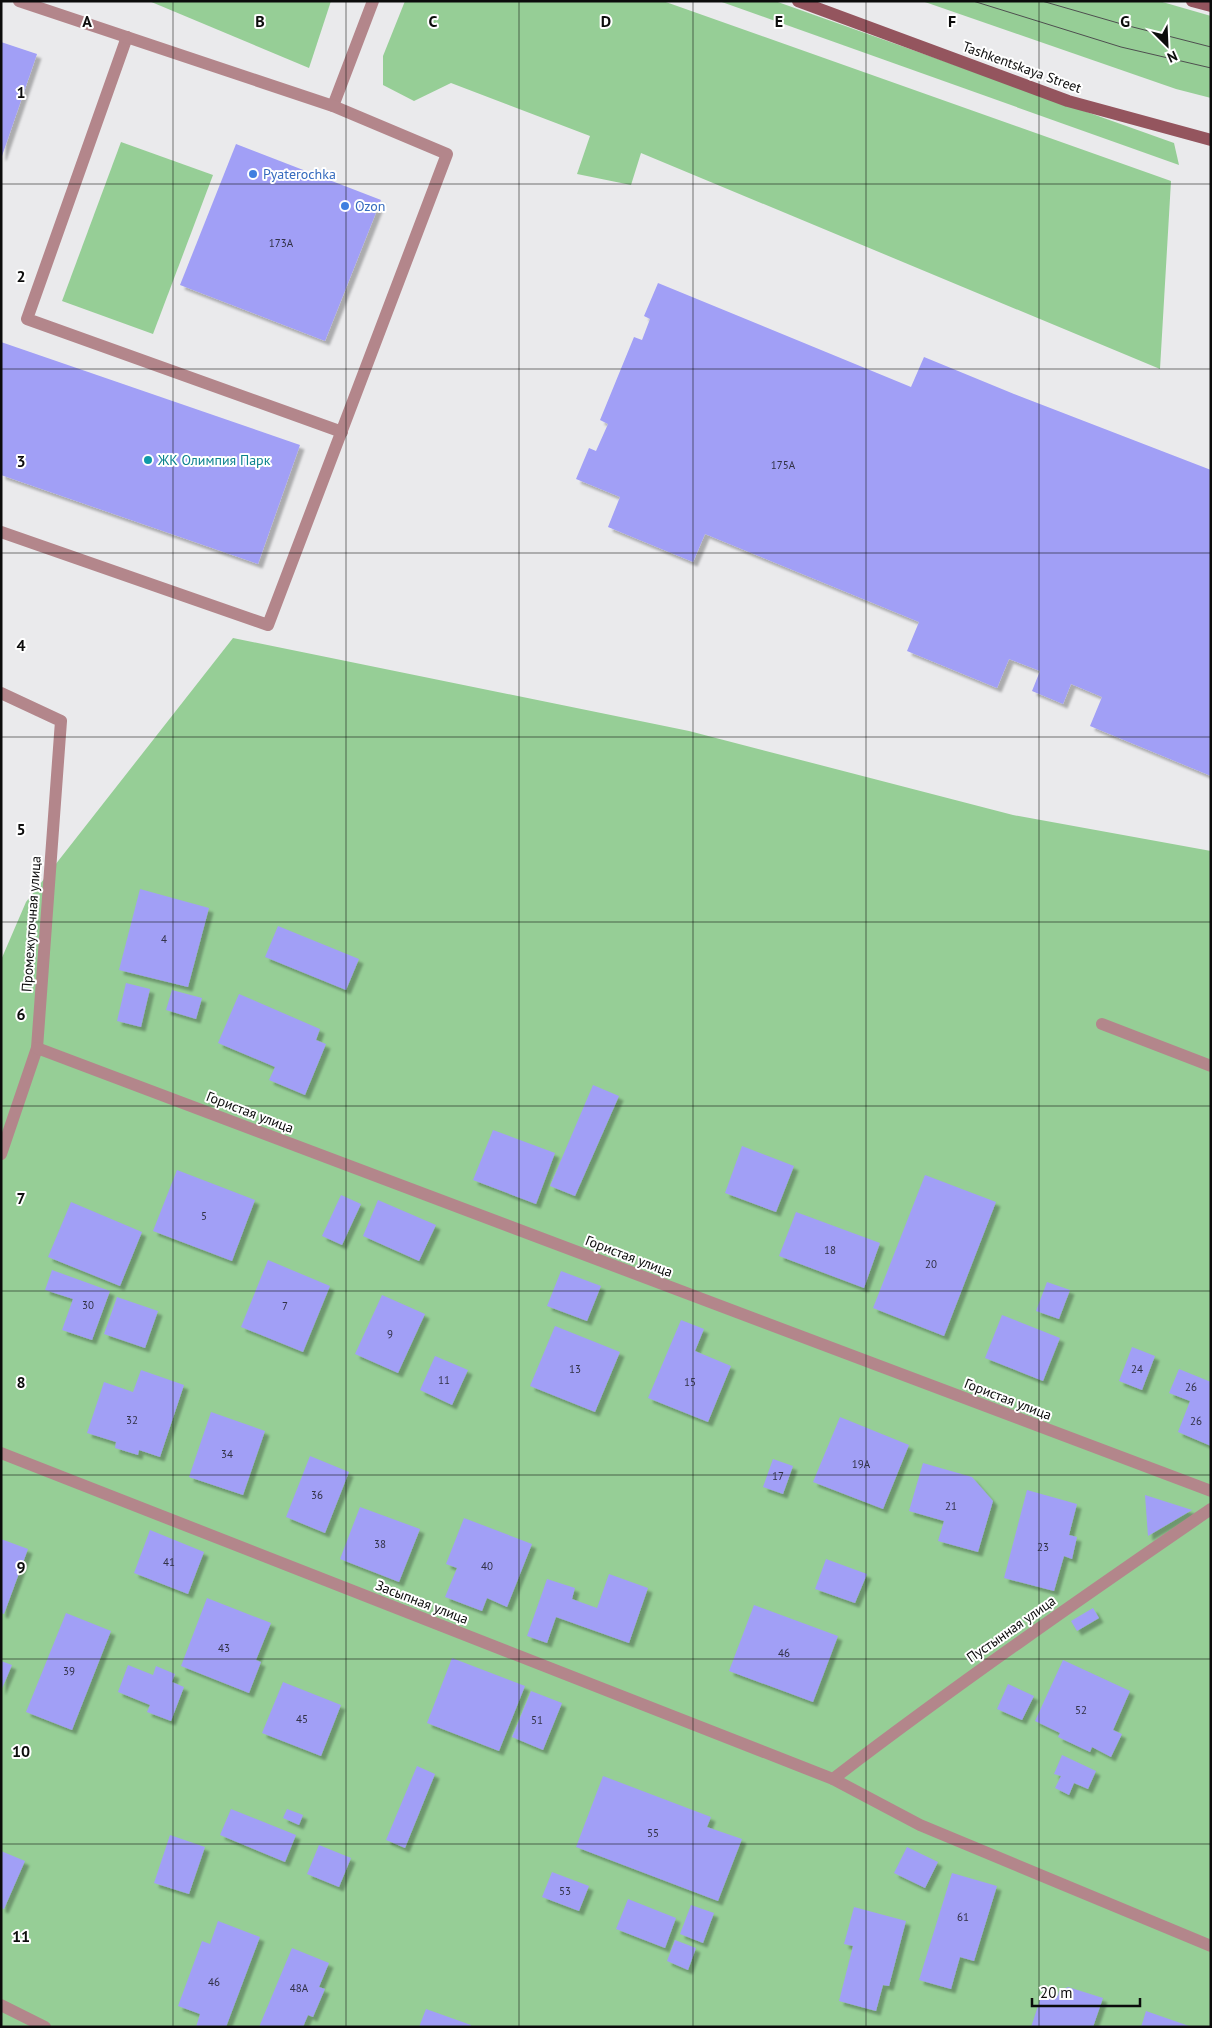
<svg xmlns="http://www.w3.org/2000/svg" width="1212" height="2028" viewBox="0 0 1212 2028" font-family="'PT Sans',sans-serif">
	<defs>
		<filter id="shadow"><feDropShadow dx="4.5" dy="4.5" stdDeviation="1" flood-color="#0004"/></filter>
	</defs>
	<rect width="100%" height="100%" fill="#eaeaec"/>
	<g fill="#96ce96">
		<polygon points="149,1 331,1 309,68"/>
		<polygon points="405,1 663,1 1171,181 1160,369 641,153 631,185 577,174 590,136 451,83 414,101 383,85 383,56"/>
		<polygon points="719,1 775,1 1174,143 1179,165"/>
		<polygon points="922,1 1159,1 1211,16 1211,98 1176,89"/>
		<polygon points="121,142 213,175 153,334 62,301"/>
		<polygon points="233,638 689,731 1013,815 1211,851 1211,2027 1,2027 1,960 26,902"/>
	</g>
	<g fill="#a19ff6" filter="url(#shadow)">
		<polygon points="1,42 37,54 2,156 1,156"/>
		<polygon points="236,144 381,200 325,341 180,285"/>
		<polygon points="658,283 911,387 924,357 1014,394 1211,470 1211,776 1090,726 1102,697 1071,684 1063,704 1032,691 1040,671 1009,659 997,688 907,651 919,622 705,534 693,562 608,527 620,497 576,479 589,448 596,451 608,424 600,420 634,337 642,340 650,319 644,316"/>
		<polygon points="1,342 300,445 258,564 1,475"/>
		<polygon points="140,889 209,908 188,987 119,970"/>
		<polygon points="278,926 359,959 346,990 265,957"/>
		<polygon points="126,983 150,989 141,1027 117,1021"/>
		<polygon points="172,990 202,998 196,1019 166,1010"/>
		<polygon points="239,994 320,1029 316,1040 326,1044 305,1095 269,1080 275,1067 218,1043"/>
		<polygon points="593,1085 619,1096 575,1196 550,1186"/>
		<polygon points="493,1130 555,1153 536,1204 473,1180"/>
		<polygon points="742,1146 794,1166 776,1212 725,1193"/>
		<polygon points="177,1170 255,1200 232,1261 153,1231"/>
		<polygon points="925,1175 996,1202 944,1336 873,1308"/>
		<polygon points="341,1195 361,1204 342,1245 322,1236"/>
		<polygon points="378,1200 436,1225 419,1261 363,1236"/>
		<polygon points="71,1202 142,1232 120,1286 48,1257"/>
		<polygon points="796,1212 880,1243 864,1288 779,1256"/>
		<polygon points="268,1260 330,1286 303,1352 241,1327"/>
		<polygon points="52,1270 110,1291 92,1340 62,1330 73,1299 45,1290"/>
		<polygon points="561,1271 601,1286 587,1321 547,1306"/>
		<polygon points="1047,1282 1070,1290 1059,1319 1036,1311"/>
		<polygon points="382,1295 425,1314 398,1373 355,1354"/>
		<polygon points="117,1297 158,1311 145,1348 104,1334"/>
		<polygon points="1002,1315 1060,1338 1043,1381 985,1358"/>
		<polygon points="681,1320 704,1329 695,1351 731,1366 708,1422 648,1398"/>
		<polygon points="555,1326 620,1352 595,1412 530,1386"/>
		<polygon points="1132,1347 1155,1356 1142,1390 1119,1381"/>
		<polygon points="435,1356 468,1370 452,1405 420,1390"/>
		<polygon points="1179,1369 1211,1382 1211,1446 1178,1432 1190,1401 1169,1393"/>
		<polygon points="141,1370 184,1385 160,1457 139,1450 138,1455 115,1448 116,1442 87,1433 104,1382 133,1392"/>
		<polygon points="211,1412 265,1431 243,1495 189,1477"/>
		<polygon points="840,1417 909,1445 883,1509 813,1482"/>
		<polygon points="310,1456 349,1472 325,1533 286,1517"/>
		<polygon points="773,1459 793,1466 783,1494 763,1487"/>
		<polygon points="923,1463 972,1477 993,1501 978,1552 938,1541 944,1521 909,1511"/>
		<polygon points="1027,1490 1077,1504 1069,1535 1077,1537 1072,1559 1064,1556 1054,1591 1004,1578"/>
		<polygon points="1145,1495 1192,1510 1148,1536"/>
		<polygon points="360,1507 420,1529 399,1582 340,1559"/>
		<polygon points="464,1518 532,1544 507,1607 487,1598 482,1611 445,1597 457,1568 446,1564"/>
		<polygon points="150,1530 204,1552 188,1594 134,1573"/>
		<polygon points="1,1539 28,1549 4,1614 1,1613"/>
		<polygon points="826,1559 867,1574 855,1603 815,1589"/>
		<polygon points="609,1574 648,1588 629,1643 556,1617 547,1643 527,1636 547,1579 575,1588 572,1599 597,1608"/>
		<polygon points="207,1598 271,1623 256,1660 261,1662 249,1693 181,1666"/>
		<polygon points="754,1605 838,1636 813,1702 729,1671"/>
		<polygon points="1093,1608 1099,1618 1077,1631 1071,1621"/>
		<polygon points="66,1613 111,1631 72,1730 26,1712"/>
		<polygon points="452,1658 525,1686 499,1751 427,1723"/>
		<polygon points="1063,1660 1130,1691 1113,1730 1122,1734 1111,1757 1092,1747 1090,1752 1058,1737 1060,1733 1035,1721"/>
		<polygon points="1,1661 12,1665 1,1691"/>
		<polygon points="128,1665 153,1675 156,1666 175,1674 172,1682 184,1687 171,1721 147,1712 150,1705 118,1692"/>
		<polygon points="283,1682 341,1705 321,1756 262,1733"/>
		<polygon points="1008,1684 1034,1696 1022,1720 997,1709"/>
		<polygon points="531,1691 562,1703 543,1750 512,1737"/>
		<polygon points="1062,1755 1096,1771 1088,1789 1074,1783 1069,1795 1055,1788 1061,1776 1054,1774"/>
		<polygon points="417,1766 435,1774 405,1848 386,1840"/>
		<polygon points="603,1776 711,1817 707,1827 742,1839 718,1901 576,1847"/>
		<polygon points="231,1809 296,1835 285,1862 220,1835"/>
		<polygon points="287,1809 303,1815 299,1825 283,1818"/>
		<polygon points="170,1835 205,1847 189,1894 154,1883"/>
		<polygon points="319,1845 351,1858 339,1887 307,1874"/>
		<polygon points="907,1847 938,1862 925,1888 894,1873"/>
		<polygon points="1,1851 25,1861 4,1909 1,1908"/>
		<polygon points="552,1872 589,1886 579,1911 542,1897"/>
		<polygon points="952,1873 997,1886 974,1961 960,1957 951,1989 919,1980"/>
		<polygon points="628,1899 676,1918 665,1948 616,1929"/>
		<polygon points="691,1905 714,1913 703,1943 680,1934"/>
		<polygon points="854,1907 906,1921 889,1986 883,1985 876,2011 839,2001 853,1946 844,1944"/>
		<polygon points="218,1921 260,1937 226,2027 196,2027 200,2014 178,2006 202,1941 210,1944"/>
		<polygon points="675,1940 696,1948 688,1970 667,1961"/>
		<polygon points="292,1948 329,1963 319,1987 325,1989 313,2017 308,2015 303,2027 259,2027"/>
		<polygon points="1068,1987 1103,1998 1093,2027 1031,2027 1043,1991 1058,1996 1059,1991"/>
		<polygon points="426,2009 471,2025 471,2027 419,2027"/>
		<polygon points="1146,2011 1189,2026 1189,2027 1141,2027"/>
	</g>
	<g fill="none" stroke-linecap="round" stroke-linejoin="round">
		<g stroke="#b3868b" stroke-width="12">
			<polyline points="127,37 27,319 342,432"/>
			<polyline points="333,106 373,1"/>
			<polyline points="1,532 268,625 447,154 333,106 19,1"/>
			<polyline points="833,1779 920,1825 1211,1946"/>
		</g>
		<g stroke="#b3868b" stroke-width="12">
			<polyline points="1,693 61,721 37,1048 1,1154"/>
			<polyline points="1102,1024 1211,1066"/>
			<polyline points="37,1048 1211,1491"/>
			<path d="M 1,1453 L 833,1779 C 956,1685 1083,1597 1211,1509"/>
			<polyline points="1,2005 45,2027"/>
		</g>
		<g stroke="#94555e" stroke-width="12">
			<polyline points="798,1 1068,101 1211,140"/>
			<polyline points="1192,1 1211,6"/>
		</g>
		<g stroke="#4e4e4f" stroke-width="1">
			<polyline points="973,1 1121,47 1211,68"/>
			<polyline points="1042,1 1125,25 1211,47"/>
		</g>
	</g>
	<path fill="none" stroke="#0c0c0c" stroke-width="1" stroke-opacity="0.55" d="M 173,1 L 173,2027M 346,1 L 346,2027M 519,1 L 519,2027M 693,1 L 693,2027M 866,1 L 866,2027M 1039,1 L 1039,2027M 1,184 L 1211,184M 1,369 L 1211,369M 1,553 L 1211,553M 1,737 L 1211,737M 1,922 L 1211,922M 1,1106 L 1211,1106M 1,1291 L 1211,1291M 1,1475 L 1211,1475M 1,1659 L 1211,1659M 1,1844 L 1211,1844"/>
	<g fill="#3f7fe0" stroke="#fff" stroke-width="2">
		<circle cx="253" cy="174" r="5"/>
		<circle cx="345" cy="206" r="5"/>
	</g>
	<circle fill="#0f9aa8" stroke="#fff" stroke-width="2" cx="148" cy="460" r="5"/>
	<g text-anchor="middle" stroke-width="4" stroke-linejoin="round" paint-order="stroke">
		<g font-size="11" fill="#313146">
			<text x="281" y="247">173А</text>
			<text x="783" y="469">175А</text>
			<text x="164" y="943">4</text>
			<text x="204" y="1220">5</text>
			<text x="830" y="1254">18</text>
			<text x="931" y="1268">20</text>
			<text x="88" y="1309">30</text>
			<text x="285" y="1310">7</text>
			<text x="390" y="1338">9</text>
			<text x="575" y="1373">13</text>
			<text x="1137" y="1373">24</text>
			<text x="444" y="1384">11</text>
			<text x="690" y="1386">15</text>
			<text x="1191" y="1391">26</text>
			<text x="132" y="1424">32</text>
			<text x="1196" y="1425">26</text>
			<text x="227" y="1458">34</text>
			<text x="861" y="1468">19А</text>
			<text x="778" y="1480">17</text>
			<text x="317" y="1499">36</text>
			<text x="951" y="1510">21</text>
			<text x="380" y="1548">38</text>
			<text x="1043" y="1551">23</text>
			<text x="169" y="1566">41</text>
			<text x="487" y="1570">40</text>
			<text x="224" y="1652">43</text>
			<text x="784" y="1657">46</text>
			<text x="69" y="1675">39</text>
			<text x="1081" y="1714">52</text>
			<text x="302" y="1723">45</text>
			<text x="537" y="1724">51</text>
			<text x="653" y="1837">55</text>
			<text x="565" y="1895">53</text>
			<text x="963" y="1921">61</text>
			<text x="214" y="1986">46</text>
			<text x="299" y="1992">48А</text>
		</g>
		<g font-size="14" fill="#0c0c0c" stroke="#fff">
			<text transform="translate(1022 67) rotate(20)" y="5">Tashkentskaya Street</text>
			<text transform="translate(31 924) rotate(-86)" y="5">Промежуточная улица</text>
			<text transform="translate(250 1112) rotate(21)" y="5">Гористая улица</text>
			<text transform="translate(629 1256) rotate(21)" y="5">Гористая улица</text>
			<text transform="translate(1008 1399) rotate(21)" y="5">Гористая улица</text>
			<text transform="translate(422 1602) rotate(21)" y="5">Засыпная улица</text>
			<text transform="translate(1011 1629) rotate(-35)" y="5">Пустынная улица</text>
		</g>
		<g font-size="14" fill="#366cbe" stroke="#fff" text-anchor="start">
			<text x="263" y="179">Pyaterochka</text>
			<text x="355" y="211">Ozon</text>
		</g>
		<g font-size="14" fill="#0d838f" stroke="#fff" text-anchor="start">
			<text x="158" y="465">ЖК Олимпия Парк</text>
		</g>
	</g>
	<g font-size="16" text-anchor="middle" font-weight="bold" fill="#0c0c0c" stroke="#fff" stroke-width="4" stroke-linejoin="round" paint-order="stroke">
		<text x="87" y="27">A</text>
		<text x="260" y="27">B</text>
		<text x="433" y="27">C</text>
		<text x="606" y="27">D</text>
		<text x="779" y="27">E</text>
		<text x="952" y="27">F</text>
		<text x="1125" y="27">G</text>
		<text x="21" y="98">1</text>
		<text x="21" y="282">2</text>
		<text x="21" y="467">3</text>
		<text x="21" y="651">4</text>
		<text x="21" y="835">5</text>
		<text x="21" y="1020">6</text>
		<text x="21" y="1204">7</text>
		<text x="21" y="1388">8</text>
		<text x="21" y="1573">9</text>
		<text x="21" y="1757">10</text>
		<text x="21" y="1942">11</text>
	</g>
	<rect width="1212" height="2028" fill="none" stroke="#0c0c0c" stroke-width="5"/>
	<g transform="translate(1167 45) rotate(156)" stroke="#ffffff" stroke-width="4" paint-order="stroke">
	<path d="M0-4L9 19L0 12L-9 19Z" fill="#0c0c0c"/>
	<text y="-8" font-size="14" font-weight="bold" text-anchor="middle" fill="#0c0c0c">N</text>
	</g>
	<path d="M1032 1998v8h108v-8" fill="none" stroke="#0c0c0c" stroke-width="2.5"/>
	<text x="1040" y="1998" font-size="15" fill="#0c0c0c" stroke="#ffffff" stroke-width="4" paint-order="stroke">20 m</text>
</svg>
